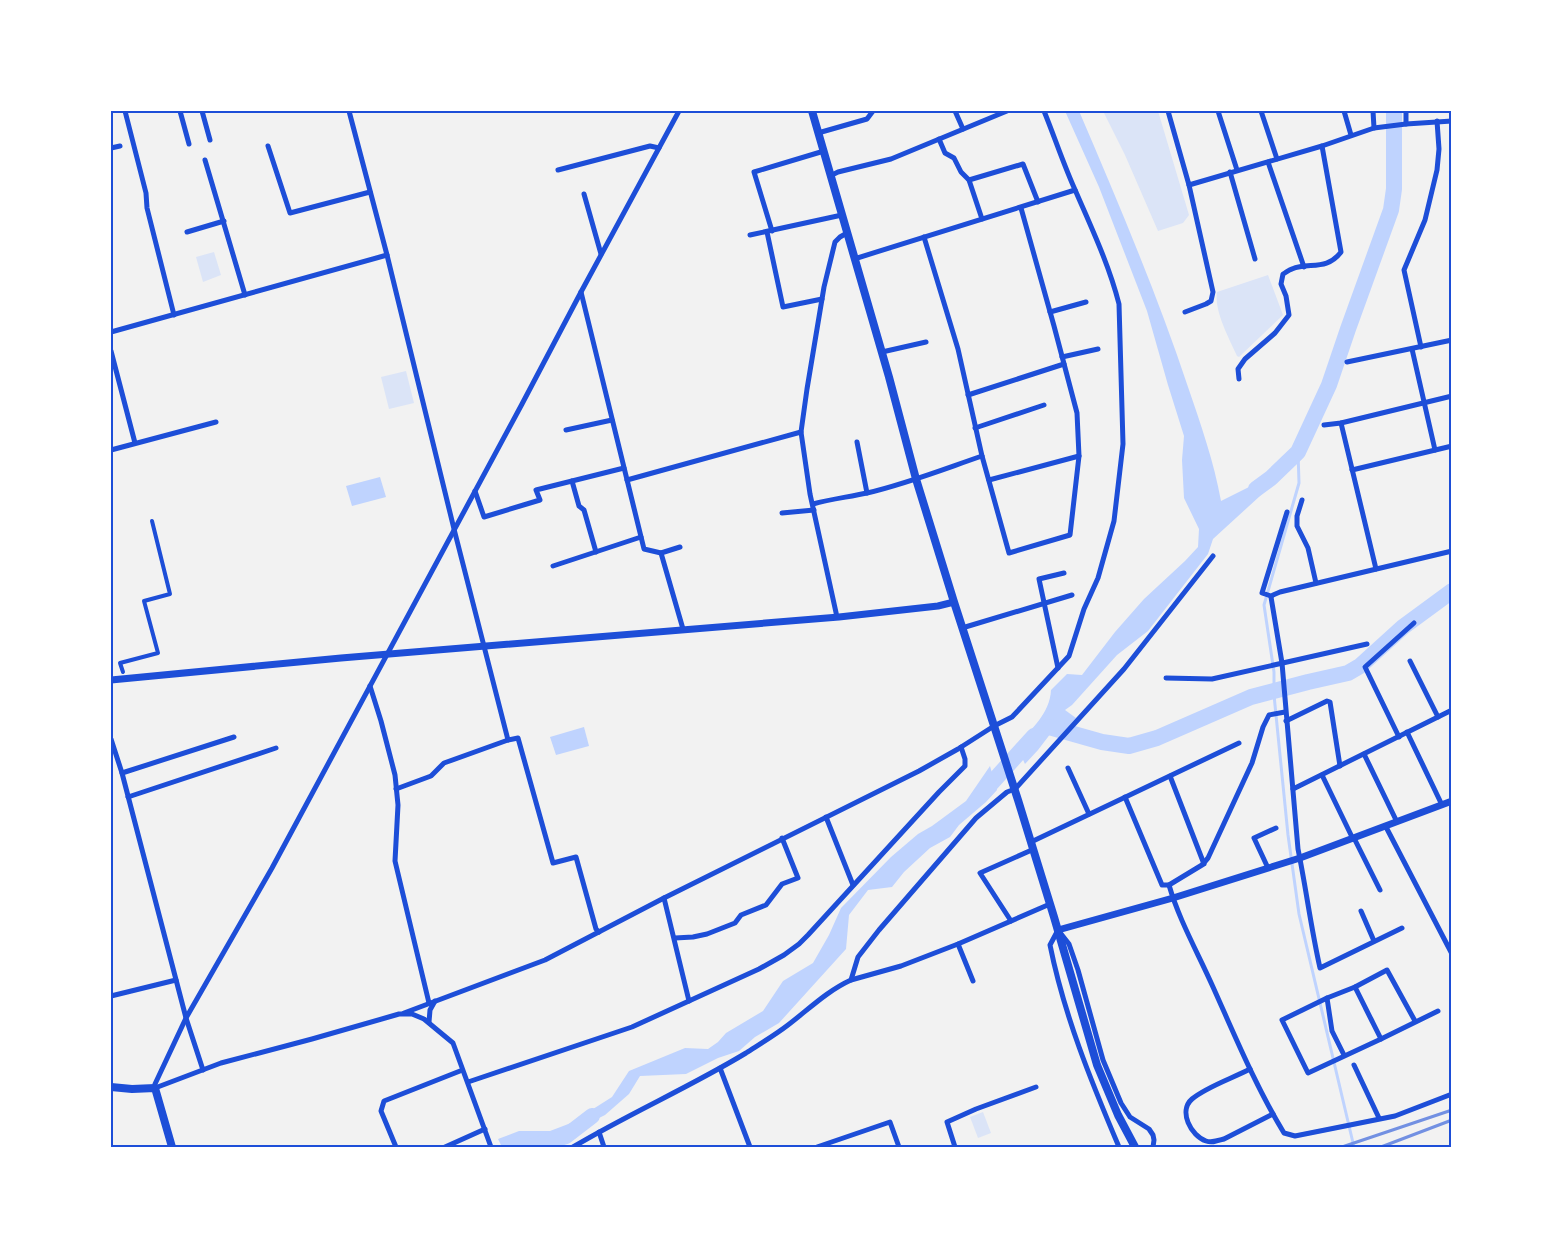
<svg xmlns="http://www.w3.org/2000/svg" width="1563" height="1258" viewBox="0 0 1563 1258" font-family="Cabin,sans-serif">
	<rect width="100%" height="100%" fill="#f2f2f2"/>
	<g fill="#dbe4f7">
		<polygon points="1103,111 1158,111 1189,215 1183,223 1158,231 1125,155"/>
		<polygon points="214,252 221,275 203,282 196,257"/>
		<path d="M 1268,275 L 1283,315 L 1239,357 L 1237,356 C 1229,338 1214,311 1217,292 Z"/>
		<polygon points="406,371 414,403 389,409 381,377"/>
		<polygon points="983,1112 991,1133 978,1138 970,1117"/>
	</g>
	<g fill="#bfd3fe">
		<path d="M 1065,111 L 1079,111 C 1118,202 1157,294 1188,387 C 1201,425 1214,462 1221,501 L 1279,472 L 1260,496 L 1213,539 L 1208,554 L 1148,631 L 1117,655 L 1072,705 L 1065,710 L 1076,718 L 1062,735 L 1051,733 L 1038,750 L 1025,764 L 1016,745 C 1032,729 1050,713 1051,690 L 1067,674 L 1082,675 L 1115,632 L 1144,599 L 1185,561 L 1198,547 L 1199,529 L 1184,498 L 1182,460 L 1184,436 L 1168,385 L 1147,311 L 1099,187 Z"/>
		<polygon points="380,477 386,497 352,506 346,486"/>
		<polygon points="584,727 589,746 556,755 550,737"/>
		<polygon points="990,766 997,790 986,802 959,825 950,837 930,848 904,872 892,887 868,890 849,915 846,949 779,1023 755,1037 739,1051 718,1058 686,1074 640,1076 629,1094 605,1115 575,1130 547,1147 502,1147 498,1139 519,1131 550,1131 571,1123 612,1097 629,1071 685,1048 708,1049 718,1042 726,1033 763,1011 783,981 813,963 829,935 841,908 891,857 918,834 932,826 966,801"/>
	</g>
	<g fill="none" stroke-linecap="round" stroke-linejoin="round">
		<polyline stroke="#bfd3fe" stroke-width="3" points="1298,452 1299,483 1264,605 1274,672 1274,695 1288,835 1299,914 1354,1147"/>
		<g stroke="#bfd3fe" stroke-width="16">
			<polyline points="1256,489 1271,478 1298,452 1329,385 1348,329 1391,210 1394,189 1394,111"/>
			<polyline points="1049,727 1102,742 1129,746 1157,738 1251,697 1308,682 1348,673 1360,666 1403,627 1452,591"/>
			<polyline points="979,797 1034,736"/>
			<polyline points="530,1147 566,1136 592,1116"/>
		</g>
		<polyline stroke="#1d4ed8" stroke-width="4" points="123,672 120,663 158,653 144,601 170,594 152,521"/>
		<g stroke="#1d4ed8" stroke-width="5">
			<polyline points="125,111 146,193 147,208 174,315"/>
			<polyline points="180,111 189,144"/>
			<polyline points="202,111 210,140"/>
			<polyline points="349,111 387,255 454,529 508,740"/>
			<polyline points="955,111 963,129"/>
			<polyline points="1168,111 1189,185 1322,146 1374,128 1406,124 1452,121"/>
			<polyline points="1218,111 1237,170"/>
			<polyline points="1261,111 1277,159"/>
			<polyline points="1344,111 1351,135"/>
			<polyline points="1373,111 1374,128"/>
			<polyline points="1406,111 1406,124"/>
			<polyline points="818,133 867,119 873,111"/>
			<polyline points="939,139 945,153 954,158 961,172 969,180 982,219"/>
			<polyline points="268,146 290,213 370,192"/>
			<polyline points="111,148 120,146"/>
			<polyline points="205,160 245,295"/>
			<polyline points="1268,162 1304,267"/>
			<polyline points="558,170 650,146 659,148"/>
			<polyline points="1230,172 1255,259"/>
			<polyline points="830,176 838,172 891,159 1007,111"/>
			<polyline points="969,180 1023,164 1038,202"/>
			<polyline points="584,194 601,254"/>
			<polyline points="772,231 754,172 824,151"/>
			<polyline points="187,232 224,221"/>
			<polyline points="767,232 783,307 822,299"/>
			<polyline points="750,235 842,215"/>
			<polyline points="924,237 958,349 982,456 1009,553 1070,535 1079,456 1077,413 1054,326 1021,208"/>
			<polyline points="854,259 1075,190"/>
			<polyline points="581,292 644,549 661,553 683,629"/>
			<polyline points="1050,312 1086,302"/>
			<polyline points="1185,312 1206,304 1211,301 1213,292 1189,185"/>
			<polyline points="111,332 387,255"/>
			<polyline points="1421,347 1404,270 1425,220 1437,170 1439,149 1437,121"/>
			<polyline points="1412,349 1435,450"/>
			<polyline points="111,351 135,443"/>
			<polyline points="882,352 926,342"/>
			<polyline points="1062,357 1098,349"/>
			<polyline points="1347,362 1452,340"/>
			<path d="M 1239,379 L 1238,369 L 1245,359 L 1275,333 L 1289,315 L 1286,296 L 1281,284 L 1283,274 C 1286,273 1288,270 1292,269 C 1309,262 1327,271 1341,252 L 1322,146"/>
			<polyline points="968,395 1064,364"/>
			<polyline points="1341,423 1376,569"/>
			<polyline points="1324,425 1341,423 1452,396"/>
			<polyline points="975,428 1044,405"/>
			<polyline points="566,430 612,420"/>
			<polyline points="857,442 867,493"/>
			<polyline points="111,450 216,422"/>
			<polyline points="1352,470 1452,446"/>
			<polyline points="627,480 801,432"/>
			<polyline points="989,480 1079,456"/>
			<polyline points="572,481 579,506 584,510 596,552"/>
			<polyline points="475,491 484,517 540,500 536,490 624,468"/>
			<polyline points="1302,500 1297,516 1297,526 1308,548 1316,583"/>
			<path d="M 813,504 C 831,499 849,497 867,493 C 906,484 944,469 982,456"/>
			<polyline points="782,513 814,510"/>
			<polyline points="661,553 680,547"/>
			<polyline points="553,566 641,537"/>
			<polyline points="1271,596 1262,593 1287,512"/>
			<polyline points="837,617 810,494 801,432 807,389 824,287 835,242 840,237 847,233"/>
			<polyline points="962,628 1072,595"/>
			<polyline points="1410,661 1438,717"/>
			<polyline points="1058,668 1039,579 1064,573"/>
			<polyline points="1166,678 1212,679 1367,644"/>
			<polyline points="370,686 381,721 395,775 398,805 395,861 429,1003"/>
			<path d="M 1285,712 L 1269,715 L 1263,727 L 1252,763 L 1208,858 L 1202,865 L 1169,885 C 1179,920 1198,953 1213,987 C 1235,1036 1256,1087 1284,1133 L 1295,1136 L 1395,1116 L 1452,1094"/>
			<polyline points="1286,721 1327,701 1330,702 1340,766"/>
			<polyline points="1407,732 1442,805"/>
			<polyline points="1399,737 1365,667 1414,623"/>
			<polyline points="111,739 122,773 186,1018 203,1070"/>
			<polyline points="1364,754 1397,822"/>
			<polyline points="1068,768 1089,814"/>
			<polyline points="122,773 234,737"/>
			<polyline points="1322,775 1353,839"/>
			<polyline points="1170,776 1204,864"/>
			<polyline points="396,789 431,776 444,763 508,740 518,738 553,863 576,857 596,929 599,932"/>
			<polyline points="1293,789 1452,710"/>
			<polyline points="128,797 276,748"/>
			<polyline points="1125,797 1162,885 1169,885"/>
			<polyline points="826,817 853,885"/>
			<polyline points="1386,827 1452,954"/>
			<polyline points="1354,838 1380,890"/>
			<polyline points="1031,842 1239,743"/>
			<polyline points="1268,868 1254,838 1276,828"/>
			<polyline points="664,898 689,1001"/>
			<polyline points="1361,911 1374,941"/>
			<polyline points="1011,921 980,873 1034,849"/>
			<path d="M 1402,928 L 1320,968 C 1311,928 1306,888 1298,849 L 1282,663 L 1271,597 L 1273,595 L 1280,592 L 1452,551"/>
			<polyline points="675,938 693,937 707,934 735,923 741,915 766,905 782,884 798,878 782,838"/>
			<polyline points="958,944 973,981"/>
			<polyline points="851,980 901,966 958,944 1050,904"/>
			<polyline points="1355,987 1381,1039"/>
			<polyline points="111,996 176,980"/>
			<polyline points="1327,998 1332,1031 1344,1055"/>
			<path d="M 404,1013 L 545,960 L 664,898 L 919,771 L 958,749 L 994,726 L 1012,717 L 1069,656 L 1084,609 L 1098,578 L 1114,521 L 1123,444 L 1119,304 C 1109,265 1092,229 1076,192 C 1064,166 1055,138 1044,111"/>
			<polyline points="1415,1021 1387,970 1355,987 1327,998 1282,1020 1308,1073 1381,1039 1438,1011"/>
			<polyline points="429,1022 430,1010 435,1001"/>
			<polyline points="1354,1065 1379,1118"/>
			<polyline points="720,1068 750,1147"/>
			<path d="M 1250,1069 C 1233,1078 1206,1087 1192,1099 C 1178,1111 1191,1136 1206,1141 C 1212,1143 1217,1141 1224,1139 L 1273,1114"/>
			<polyline points="468,1082 632,1027 759,969 784,955 799,944 808,935 939,792 965,766 965,759 961,747"/>
			<polyline points="155,1088 155,1084 186,1018 272,868 522,404 581,292 679,111"/>
			<polyline points="155,1088 221,1063 312,1039 399,1014 412,1014 424,1019 453,1043 491,1147"/>
			<polyline points="599,1132 604,1147"/>
			<polyline points="396,1147 381,1111 384,1101 460,1071"/>
			<polyline points="445,1147 485,1129"/>
			<path d="M 573,1147 C 630,1113 690,1087 746,1053 C 760,1044 775,1035 788,1025 C 809,1009 827,991 851,980 L 858,957 L 879,930 L 976,818 L 1007,792 L 1015,789 L 1124,669 L 1213,556"/>
			<polyline points="817,1147 890,1122 899,1147"/>
			<polyline points="955,1147 947,1122 976,1109 1036,1087"/>
			<path d="M 1119,1147 C 1091,1081 1064,1015 1050,945 L 1058,930 L 1069,944 L 1078,970 L 1103,1060 L 1121,1103 L 1130,1117 L 1149,1129 L 1153,1135 L 1154,1140 L 1153,1147"/>
		</g>
		<g stroke="#1d4ed8" stroke-width="7">
			<polyline points="111,680 341,658 839,617 938,606 954,602"/>
			<polyline points="1058,930 1173,898 1300,858 1452,801"/>
		</g>
		<polyline stroke="#1d4ed8" stroke-width="8" points="812,111 889,377 916,479 954,602 1018,800 1054,917 1097,1065 1118,1115 1135,1147"/>
		<polyline stroke="#1d4ed8" stroke-width="8" points="111,1087 132,1089 155,1088 172,1147"/>
		<g stroke="#7290e2" stroke-width="3">
			<polyline points="1342,1147 1452,1110"/>
			<polyline points="1381,1147 1452,1120"/>
		</g>
	</g>
	<rect width="1563" height="1258" fill="none" stroke="#ffffff" stroke-width="225"/>
	<rect x="112" y="112" width="1338" height="1034" fill="none" stroke="#1d4ed8" stroke-width="2"/>
</svg>
